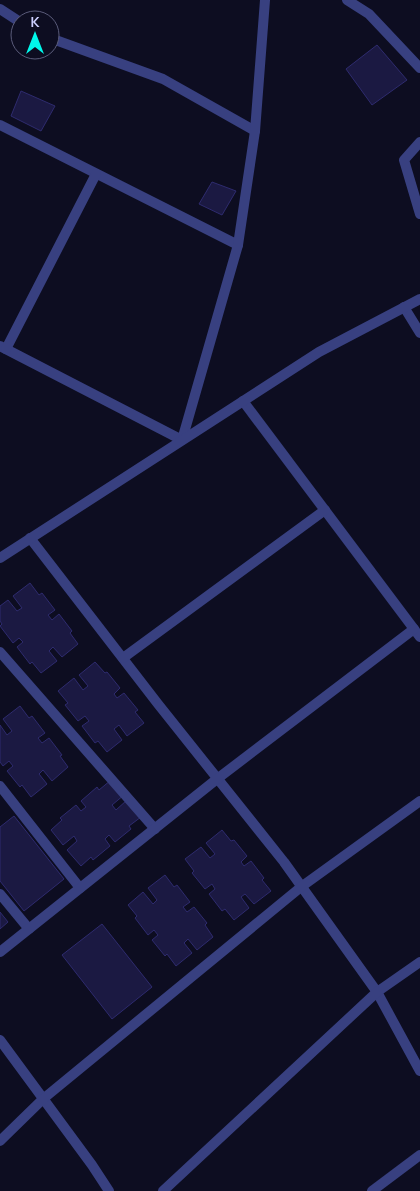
<svg xmlns="http://www.w3.org/2000/svg" width="420" height="1191" viewBox="0 0 420 1191" font-family="Manrope,sans-serif">
	<rect width="100%" height="100%" fill="#0d0d21"/>
	<g fill="#1b1942" stroke="#2e2b6e">
		<polygon points="377,45 407,80 372,105 346,69"/>
		<polygon points="21,91 55,106 41,131 11,116"/>
		<polygon points="212,182 236,191 222,215 199,204"/>
		<polygon points="30,583 39,595 42,593 55,610 48,615 52,620 59,614 72,631 70,633 78,644 62,657 53,647 49,651 57,661 41,673 32,662 30,664 17,647 23,642 19,638 13,643 0,626 2,624 0,621 0,606 8,600 17,611 22,608 13,596"/>
		<polygon points="95,662 105,673 107,672 120,688 114,694 117,698 124,693 138,710 135,712 144,723 127,736 119,725 114,729 122,740 107,752 98,741 95,743 82,726 89,721 85,716 78,721 65,705 68,703 58,691 74,678 83,690 88,686 79,675"/>
		<polygon points="20,706 29,718 32,716 45,733 38,738 42,743 49,738 62,755 60,756 68,767 52,781 43,770 39,774 47,784 31,797 22,785 20,787 7,771 13,766 9,761 3,766 0,762 0,725 7,735 12,731 3,719"/>
		<polygon points="111,780 124,795 112,805 116,810 127,800 141,817 129,826 131,829 115,842 109,835 105,839 110,846 93,860 91,857 81,866 67,850 77,841 74,836 63,845 51,830 62,820 60,818 76,805 81,811 86,807 81,801 97,787 99,790"/>
		<polygon points="14,816 64,879 24,911 0,881 0,827"/>
		<polygon points="222,830 231,841 234,840 247,856 241,862 244,866 251,861 264,878 262,880 271,891 254,904 245,894 241,897 249,908 234,920 225,909 222,911 209,894 215,889 212,884 205,889 192,873 194,871 185,859 201,847 210,858 215,854 206,843"/>
		<polygon points="165,875 174,887 177,885 190,902 183,907 187,912 194,907 207,923 205,925 213,937 197,950 188,939 184,943 192,953 176,966 167,954 165,956 152,940 158,935 154,930 148,935 135,918 137,916 128,905 143,892 153,904 157,900 148,888"/>
		<polygon points="0,912 8,922 0,929"/>
		<polygon points="102,924 152,987 112,1019 62,955"/>
	</g>
	<g fill="none" stroke-linecap="round" stroke-linejoin="round">
		<g stroke="#384080" stroke-width="10">
			<polyline points="0,9 20,22"/>
			<polyline points="50,38 163,79 255,131"/>
			<polyline points="0,125 238,245"/>
			<polyline points="420,142 404,160 420,214"/>
			<polyline points="404,307 420,333"/>
			<polyline points="0,346 182,440 238,245 255,131 265,0"/>
			<polyline points="6,349 96,174"/>
			<polyline points="243,401 420,637"/>
			<polyline points="30,538 158,704 284,862 377,992 420,1071"/>
			<polyline points="0,652 155,829"/>
			<polyline points="123,658 325,510"/>
			<polyline points="0,786 80,888"/>
			<polyline points="0,894 29,929"/>
			<polyline points="0,952 217,779 414,629"/>
			<polyline points="0,1040 92,1165 109,1191"/>
			<polyline points="0,1141 43,1099 301,887 420,801"/>
			<polyline points="163,1191 377,992 420,962"/>
			<polyline points="372,1191 420,1155"/>
		</g>
		<g stroke="#384080" stroke-width="10">
			<polyline points="347,0 369,14 420,68"/>
			<polyline points="0,558 319,352 420,299"/>
		</g>
	</g>
	<g transform="translate(35 35)"><circle r="24" fill="#0d0d21" stroke="#5a5b7a"/>
	<path d="M0-4L9 19L0 12L-9 19Z" fill="#00f8ea"/>
	<text y="-8" font-size="14" font-weight="bold" text-anchor="middle" fill="#cdcfff">K</text>
	</g>
</svg>
